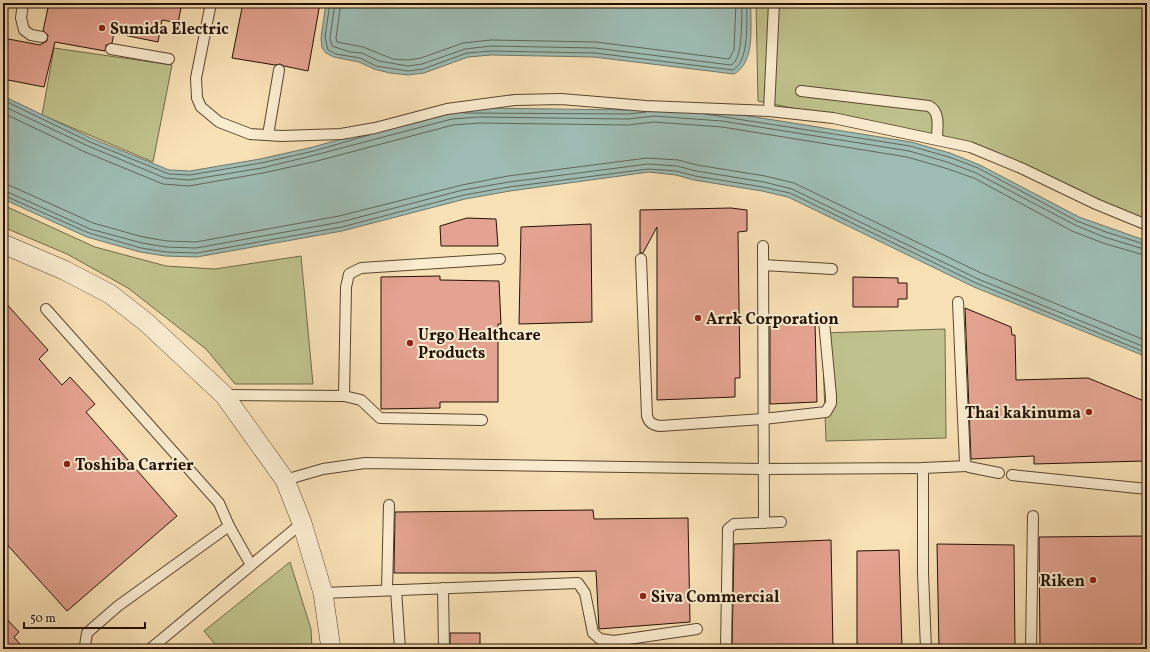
<svg xmlns="http://www.w3.org/2000/svg" width="1150" height="652" viewBox="0 0 1150 652" font-family="Vollkorn,serif">
	<rect width="100%" height="100%" fill="#f8e1b5"/>
	<filter id="stains"><feTurbulence type="fractalNoise" baseFrequency=".005" numOctaves="4"/><feColorMatrix values="0 0 0 0 .2 0 0 0 0 .09 0 0 0 0 .02 0 0 0 .5 -.17"/></filter>
	<radialGradient id="worn" r=".72"><stop offset=".6" stop-color="#630" stop-opacity="0"/><stop offset="1" stop-color="#630" stop-opacity=".3"/></radialGradient>
	<g fill="#bfc28c" stroke="#716a46">
		<polygon points="756,3 1147,3 1147,223 964,143 758,101"/>
		<polygon points="54,48 172,65 153,162 42,115"/>
		<polygon points="3,205 95,247 166,266 215,269 301,256 313,384 235,384 206,349 128,288 67,254 3,227"/>
		<polygon points="945,329 946,438 826,441 822,333"/>
		<polygon points="290,562 311,629 312,649 219,649 204,631"/>
	</g>
	<g fill="#9ebcb3" stroke="#6d786c">
		<path d="M 326,3 L 751,3 C 750,25 756,62 734,74 L 594,57 L 491,55 L 468,57 L 424,73 L 408,75 L 390,73 L 374,69 L 359,62 L 334,57 L 326,53 L 322,48 L 321,38 Z"/>
		<polygon points="3,96 91,138 169,170 190,171 260,159 313,147 399,123 479,108 629,110 654,107 724,112 911,142 950,153 980,165 1079,217 1147,241 1147,357 974,287 788,197 762,191 694,180 676,175 649,172 510,191 465,199 342,231 197,257 165,256 140,252 87,237 3,199"/>
	</g>
	<g fill="none" stroke-linecap="round" stroke-linejoin="round">
		<g stroke="#60665a" stroke-width="1">
			<path d="M 330,3 L 325,37 L 328,50 L 336,54 L 360,58 L 376,66 L 408,71 L 423,69 L 467,53 L 491,51 L 595,53 L 733,70 C 750,61 746,21 747,3"/>
			<path d="M 335,3 L 330,38 L 332,46 L 350,52 L 362,53 L 379,61 L 408,66 L 422,64 L 465,49 L 491,46 L 595,48 L 731,65 C 744,59 741,17 742,3"/>
			<polyline points="341,3 336,38 337,42 363,47 393,59 408,60 421,58 463,43 491,40 596,42 729,59 734,50 736,3"/>
			<polyline points="3,100 90,142 169,174 190,175 261,163 314,151 369,135"/>
			<polyline points="3,106 88,146 165,178 189,180 262,168 315,155 452,119 479,117 628,119 654,116 722,121 909,151 947,162 976,173 1075,225 1104,237 1147,250"/>
			<polyline points="3,113 85,152 163,184 189,186 263,173 317,161 453,125 479,123 628,125 654,122 722,127 907,157 945,168 974,178 1072,231 1103,243 1147,256"/>
			<polyline points="464,113 628,114 646,112"/>
			<polyline points="705,114 910,146 949,157 978,168 1077,221 1106,232 1147,245"/>
			<polyline points="3,184 11,186 93,223 143,237 167,241 196,242 339,216 462,185 508,176 647,158 678,160 697,165 765,176 794,183 981,273 1147,341"/>
			<polyline points="3,190 90,229 142,243 166,247 196,248 341,222 463,190 509,182 648,164 677,166 696,171 764,182 792,189 978,279 1147,348"/>
			<polyline points="3,195 89,233 141,248 166,252 197,253 342,227 464,195 509,187 648,169 676,171 695,176 763,187 790,193 976,283 1147,353"/>
		</g>
	</g>
	<g fill="#e4a390" stroke="#231101">
		<polygon points="49,3 182,3 178,23 162,20 158,42 114,33 112,43 106,45 105,51 55,42 44,87 3,79 3,38 40,45 47,41 48,35 43,31"/>
		<polygon points="243,3 320,3 308,71 284,66 280,64 275,65 232,58"/>
		<polygon points="731,208 747,210 747,231 738,232 740,378 735,378 735,397 657,400 657,227 643,253 640,253 640,210"/>
		<polygon points="467,218 496,219 498,246 441,246 440,226"/>
		<polygon points="591,224 592,322 519,324 521,227"/>
		<polygon points="440,276 440,280 499,281 501,324 498,324 498,402 440,402 440,408 381,409 381,277"/>
		<polygon points="853,277 898,278 898,283 907,283 907,299 898,299 898,307 853,307"/>
		<polygon points="3,300 48,350 39,359 62,385 70,377 95,404 86,412 177,516 67,611 3,540"/>
		<polygon points="965,308 1011,327 1012,335 1015,335 1016,380 1088,378 1144,401 1145,461 1034,464 1034,456 971,459"/>
		<polygon points="815,322 817,402 770,404 770,323"/>
		<polygon points="593,510 594,519 688,518 690,622 599,629 596,571 495,573 394,573 395,512"/>
		<polygon points="1147,536 1147,649 1040,649 1039,537"/>
		<polygon points="831,540 833,649 732,649 734,544"/>
		<polygon points="937,544 1014,545 1015,649 939,649"/>
		<polygon points="899,550 902,649 857,649 857,551"/>
		<polygon points="3,615 19,632 14,637 24,649 3,649"/>
		<rect x="450" y="633" width="30" height="16"/>
	</g>
	<g fill="none" stroke-linecap="round" stroke-linejoin="round">
		<defs>
			<g id="service">
				<polyline points="23,3 21,18 24,30 31,35 42,37"/>
				<polyline points="211,3 196,78 197,98 201,107 219,122 250,134 281,136 341,134 375,128 447,109 515,100 561,99 646,106 769,111 833,118 970,147 1021,168 1096,204 1147,225"/>
				<polyline points="111,49 169,59"/>
				<path d="M 801,91 L 929,106 C 941,112 937,128 937,139"/>
				<polyline points="769,111 774,3"/>
				<polyline points="268,135 279,70"/>
				<polyline points="763,246 764,523"/>
				<path d="M 641,259 L 647,416 C 649,423 653,425 660,426 L 763,419 L 826,412 L 831,403 L 831,396 L 824,321"/>
				<polyline points="763,265 832,269"/>
				<polyline points="958,302 965,464 969,467 999,473"/>
				<polyline points="46,309 219,503 229,526 251,565"/>
				<polyline points="224,395 344,396 346,287 349,274 361,268 500,259"/>
				<polyline points="344,396 361,400 380,418 482,420"/>
				<polyline points="923,468 923,573 926,649"/>
				<polyline points="1012,475 1147,489"/>
				<polyline points="285,480 323,469 365,463 764,469 923,468 967,466"/>
				<polyline points="443,588 444,649"/>
				<polyline points="387,590 389,505"/>
				<polyline points="396,590 400,649"/>
				<polyline points="323,593 578,583 585,593 593,633 600,639 614,641 697,629"/>
				<polyline points="88,649 85,646 87,633 118,606 229,526"/>
				<polyline points="150,649 302,523"/>
				<polyline points="726,649 728,529 734,524 781,522"/>
				<polyline points="1031,649 1033,516"/>
			</g>
			<polyline id="minor" points="3,244 64,270 110,294 147,323 224,395 285,480 302,523 323,593 331,649"/>
		</defs>
		<use href="#service" stroke="#58452e" stroke-width="12"/>
		<use href="#minor" stroke="#58452e" stroke-width="20"/>
		<use href="#service" stroke="#faeccf" stroke-width="10"/>
		<use href="#minor" stroke="#faeccf" stroke-width="19"/>
	</g>
	<g fill="#8f2418" stroke="#faeccf" stroke-width="1.5">
		<circle cx="102" cy="28" r="4"/>
		<circle cx="698" cy="318" r="4"/>
		<circle cx="410" cy="343" r="4"/>
		<circle cx="1089" cy="412" r="4"/>
		<circle cx="67" cy="464" r="4"/>
		<circle cx="1093" cy="580" r="4"/>
		<circle cx="643" cy="596" r="4"/>
	</g>
	<g text-anchor="middle" stroke-width="4" stroke-linejoin="round" paint-order="stroke">
		<g font-size="16" font-weight="bold" fill="#231101" stroke="#faeccf" text-anchor="start">
			<text x="110" y="34">Sumida Electric</text>
			<text x="706" y="324">Arrk Corporation</text>
			<text x="418" y="340">Urgo Healthcare<tspan x="418" dy="18">Products</tspan></text>
			<text x="1081" y="418" text-anchor="end">Thai kakinuma</text>
			<text x="75" y="470">Toshiba Carrier</text>
			<text x="1085" y="586" text-anchor="end">Riken</text>
			<text x="651" y="602">Siva Commercial</text>
		</g>
	</g>
	<rect width="1150" height="652" fill="none" stroke="#f8e1b5" stroke-width="16"/>
	<rect x="4" y="4" width="1142" height="644" fill="none" stroke="#231101" stroke-width="2"/>
	<rect x="8" y="8" width="1134" height="636" fill="none" stroke="#231101"/>
	<path d="M24 622v6h121v-6" fill="none" stroke="#231101" stroke-width="2"/>
	<text x="30" y="622" font-size="12" fill="#231101" stroke="#faeccf" stroke-width="3" paint-order="stroke">50 m</text>
	<rect width="100%" height="100%" filter="url(#stains)"/>
	<rect width="100%" height="100%" fill="url(#worn)"/>
</svg>
